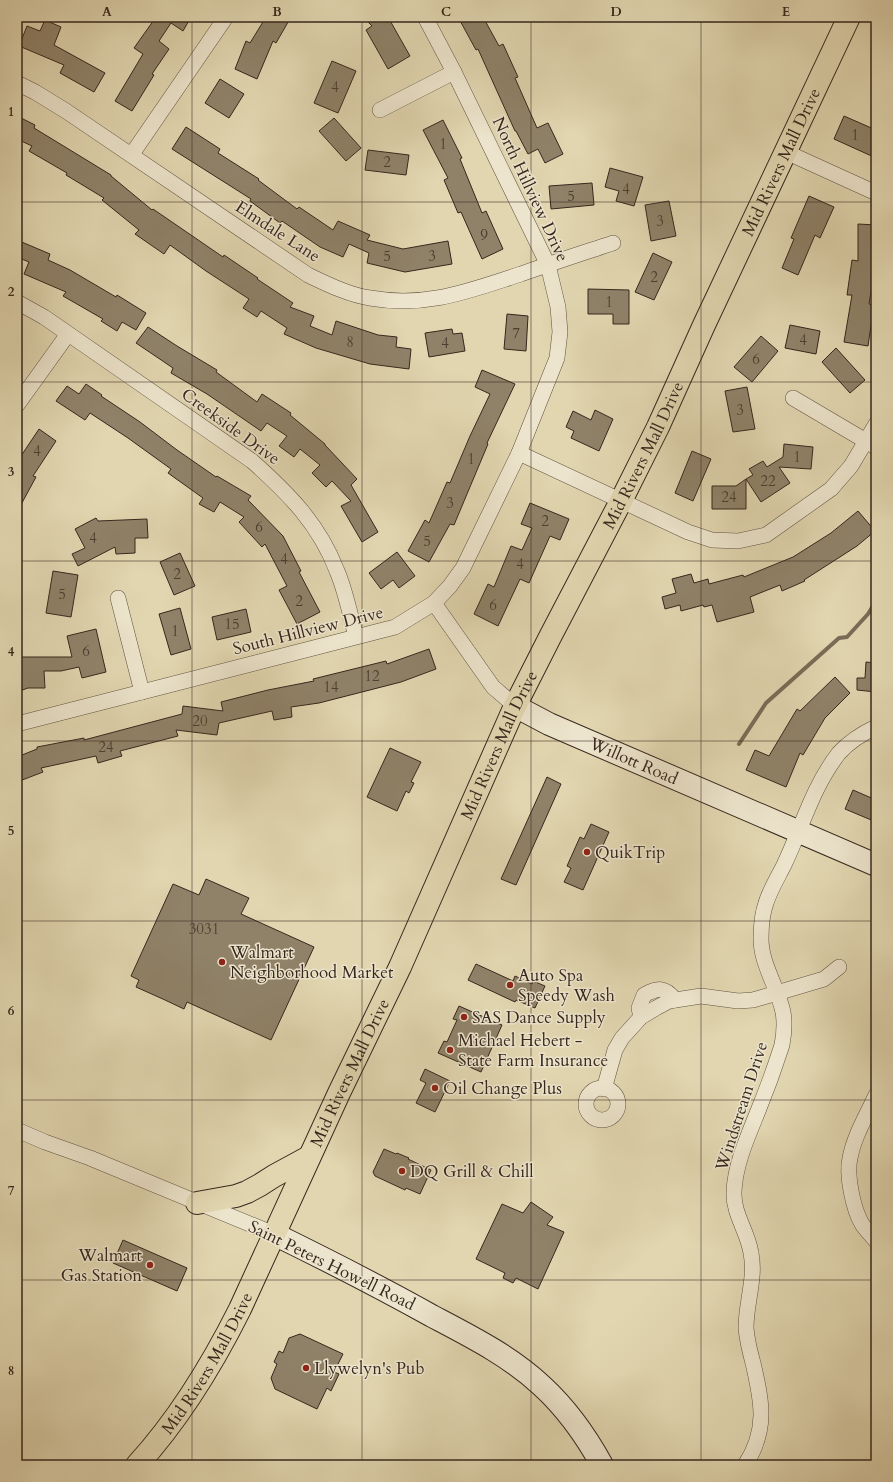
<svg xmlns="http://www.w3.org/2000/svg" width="893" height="1482" viewBox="0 0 893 1482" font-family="Cardo,serif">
	<rect width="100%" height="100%" fill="#e1d6b0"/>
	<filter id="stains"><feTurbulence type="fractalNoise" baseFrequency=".005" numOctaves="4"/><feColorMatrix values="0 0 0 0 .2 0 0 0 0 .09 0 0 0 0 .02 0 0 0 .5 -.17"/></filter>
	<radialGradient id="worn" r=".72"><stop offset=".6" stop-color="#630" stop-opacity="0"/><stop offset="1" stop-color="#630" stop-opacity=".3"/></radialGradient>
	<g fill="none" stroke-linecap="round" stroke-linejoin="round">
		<polyline stroke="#7a6c57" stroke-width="4" points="739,744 766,703 839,638 847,637 868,614 876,601"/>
	</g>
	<g fill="#8f8269" stroke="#36271d">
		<polygon points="156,17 191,17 183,31 171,23 159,41 169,49 152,74 154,75 132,111 115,101 143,54 134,48"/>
		<polygon points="266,17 291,17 276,43 273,41 257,79 235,69 246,41 250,43"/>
		<polygon points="363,17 388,17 410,56 388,69 366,30 372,26"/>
		<polygon points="458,17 483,17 499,46 503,44 518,77 515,78 537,128 548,123 563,154 545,163 538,149 528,154 516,131 515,131 478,49 476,50"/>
		<polygon points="45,20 61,27 54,45 105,73 94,92 60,73 64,65 19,46 27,26 40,31"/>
		<polygon points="332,61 356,71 338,113 314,103"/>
		<polygon points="220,79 244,94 229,118 205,103"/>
		<polygon points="17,116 35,125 34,128 111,175 111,176 152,210 153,209 223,257 224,255 258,278 257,279 293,303 290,307 314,316 310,326 332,335 336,321 378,335 397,337 396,347 411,349 409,369 370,364 316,348 284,334 287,328 261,311 257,317 243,308 249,299 206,271 170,245 164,254 135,234 139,230 102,200 104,198 66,175 67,173 29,151 32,146 17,139"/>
		<polygon points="844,116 876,130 876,158 834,139"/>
		<polygon points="334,118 361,148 346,161 319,131"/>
		<polygon points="443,120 462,158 460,159 482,213 486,211 503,249 482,259 461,212 458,213 444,180 448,178 423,130"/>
		<polygon points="186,127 220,149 218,153 259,179 258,180 297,209 299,207 333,230 338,221 370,235 367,240 403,249 448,241 452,264 405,272 367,263 369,253 349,244 343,257 320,247 282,221 280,223 250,201 251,199 172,149"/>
		<polygon points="368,150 409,155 406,175 365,170"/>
		<polygon points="610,168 643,177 634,206 616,201 619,191 605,187"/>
		<polygon points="592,183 594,205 551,209 549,186"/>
		<polygon points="809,196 834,207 820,238 815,235 798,275 782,268 794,239 791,238"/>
		<polygon points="669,201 676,236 651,241 645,205"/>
		<polygon points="858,224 876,225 876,263 869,304 874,305 868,346 844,342 852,295 847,295 852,260 858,261"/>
		<polygon points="17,240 50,254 48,260 70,270 116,297 117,295 146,313 136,330 122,322 117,331 101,321 103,319 63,296 66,292 24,274 29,262 17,257"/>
		<polygon points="653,253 672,262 654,300 635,292"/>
		<polygon points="588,289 629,290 629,324 613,324 613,314 588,314"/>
		<polygon points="507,314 528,316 526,351 504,349"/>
		<polygon points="790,325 820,331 816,354 785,348"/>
		<polygon points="148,327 177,346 217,370 216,372 257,402 262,394 291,413 290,415 325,444 325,445 357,479 351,485 378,532 362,542 341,506 351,501 332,481 326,487 312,473 320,465 300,449 294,457 279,446 287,436 267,423 261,431 207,394 171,373 173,368 136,343"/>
		<polygon points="452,329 453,334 462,333 465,351 429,357 425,333"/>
		<polygon points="761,336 778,351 752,382 734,367"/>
		<polygon points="836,348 865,380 850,393 822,362"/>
		<polygon points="482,370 515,384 487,443 488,444 454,525 450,524 429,562 408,551 425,520 429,523 447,482 450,483 470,436 490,394 475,387"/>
		<polygon points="86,384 102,395 101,396 140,422 177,450 216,477 217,476 251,496 248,500 283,536 301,571 299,572 320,612 297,624 279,590 287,586 265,544 262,547 239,522 244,517 220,502 214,512 199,504 203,498 168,473 171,469 128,438 90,413 85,420 56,401 67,386 79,394"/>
		<polygon points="747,387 755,429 733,432 725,391"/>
		<polygon points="595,410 613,419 599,451 571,438 574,431 566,427 573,411 591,420"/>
		<polygon points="39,429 56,441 33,476 36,477 17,512 17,462"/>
		<polygon points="784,444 813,447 811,469 779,467 790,483 761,502 746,479 753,475 749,469 763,461 767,467 783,457"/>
		<polygon points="692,451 711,459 693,501 675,493"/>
		<polygon points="746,479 746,509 712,509 712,486 736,486"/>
		<polygon points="530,503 569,519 560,540 550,536 529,583 520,579 498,626 474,614 488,584 494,587 511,546 522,550 532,528 521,524"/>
		<polygon points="858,511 875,531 857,546 804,580 805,581 782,591 780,585 750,597 754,612 717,622 712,605 704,607 703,605 681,611 680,605 665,609 662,597 676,593 672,579 691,574 694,583 708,579 709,584 743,575 744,577 793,557 831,533"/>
		<polygon points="96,518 98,521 147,519 148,538 135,538 135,553 116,554 115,547 78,566 72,554 85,548 75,529"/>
		<polygon points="397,552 415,576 399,588 393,580 381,589 369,573"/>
		<polygon points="180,553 195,586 174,595 160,562"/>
		<polygon points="53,571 78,575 71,617 46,613"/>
		<polygon points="180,608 191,649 171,655 159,614"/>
		<polygon points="246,609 251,632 217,640 212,617"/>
		<polygon points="96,629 106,672 82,678 79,667 61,671 44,671 45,688 28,688 17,692 17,657 72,657 67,636"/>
		<polygon points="429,649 436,669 401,682 319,703 291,707 292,717 274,720 272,711 219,723 217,735 176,730 178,736 120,751 122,756 98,763 96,756 41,768 43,772 17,782 17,757 37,749 37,747 84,738 84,740 182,714 183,706 223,711 221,702 268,690 314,681 313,679 386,661 387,664"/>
		<polygon points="866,662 876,663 876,692 857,690 857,678 865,678"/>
		<polygon points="835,677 850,693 825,718 803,755 800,753 786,787 746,770 755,750 769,756 797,709 800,711"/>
		<polygon points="390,748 421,762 411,782 414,783 409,793 406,791 397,811 367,797"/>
		<polygon points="547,777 561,784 516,885 501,879"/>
		<polygon points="853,790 876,800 876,822 845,809"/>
		<polygon points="591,824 609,832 583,890 564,882 571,868 567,866 580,837 584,839"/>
		<polygon points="206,879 249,898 241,914 314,947 271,1040 187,1002 184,1009 165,1000 136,987 139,980 131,976 173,884 199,895"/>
		<polygon points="476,964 513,981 515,976 532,984 533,981 545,986 535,1008 516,1000 515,1002 468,980"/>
		<polygon points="459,1006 502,1025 481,1072 438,1053 444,1041 447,1042 457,1020 453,1019"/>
		<polygon points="425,1069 450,1081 435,1112 416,1103 426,1083 420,1080"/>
		<polygon points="384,1149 396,1154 397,1153 409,1158 408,1159 431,1170 420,1194 406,1188 405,1190 375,1176 373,1172"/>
		<polygon points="531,1202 553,1217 547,1225 564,1232 538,1289 516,1278 513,1283 503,1278 505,1273 476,1259 502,1204 523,1213"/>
		<polygon points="123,1240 187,1268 177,1291 113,1263"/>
		<polygon points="300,1334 343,1354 334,1372 339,1374 331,1391 327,1388 317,1409 275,1389 271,1378 277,1364 274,1362 279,1351 283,1353 289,1338"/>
	</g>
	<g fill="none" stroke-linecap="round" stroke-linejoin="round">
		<defs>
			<g id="minor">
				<path d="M 17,83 L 35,92 L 66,111 L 308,275 C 327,284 349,295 370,298 C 427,308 468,291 521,274 C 552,263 583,253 613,243"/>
				<polyline points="380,110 454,72"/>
				<polyline points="786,152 876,193"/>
				<polyline points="132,154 226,17"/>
				<path d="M 17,302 L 44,317 L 252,461 C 289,494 319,524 337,571 C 346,592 350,615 356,636"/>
				<polyline points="793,398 876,447"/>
				<polyline points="17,405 68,334"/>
				<polyline points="519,453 688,532 712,540 738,541 766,535 831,489 851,466 876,424"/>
				<polyline points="118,598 142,692"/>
				<polyline points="434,603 493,687 515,706"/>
				<polyline points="17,724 395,627 434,603 450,586 463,568 519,453 557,358 560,332 558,307 548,265 454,72 425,17"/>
				<path d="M 641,1017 L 639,1008 L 644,995 C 657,988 665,986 675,1000"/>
				<circle cx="602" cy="1104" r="16"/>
				<polyline points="604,1089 615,1050 622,1038 641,1017 656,1008 669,1001 701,996 738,1001 753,1000 824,979 839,967"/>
				<path d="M 876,1095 C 867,1115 854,1136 850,1158 C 846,1174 853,1209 862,1224 C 866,1230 871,1235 876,1241"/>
				<polyline points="17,1130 45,1142 90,1158 274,1234"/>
				<path d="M 745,1465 C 768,1430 762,1402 753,1363 C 750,1352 747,1340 746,1328 C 746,1302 756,1278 751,1253 C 748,1232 733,1214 734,1192 C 735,1164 748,1136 758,1111 C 767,1089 775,1067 782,1045 C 784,1034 785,1023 783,1012 C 778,988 761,964 761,939 C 761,927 762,914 766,903 C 770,890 778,877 784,865 C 802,827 813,786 839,753 C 849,742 863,733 876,727"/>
			</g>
			<g id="secondary">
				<path id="s1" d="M 515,706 L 549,724 L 876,865"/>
				<path d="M 274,1234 C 327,1260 380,1287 432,1316 C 470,1336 510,1356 542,1386 C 566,1408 586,1436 602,1465"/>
			</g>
			<g id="primary">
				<polyline points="197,1203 236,1196 247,1192 260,1185 274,1176 309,1157"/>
				<path id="s2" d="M 137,1465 C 180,1418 212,1365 240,1309 L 339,1093 L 400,967 L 515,706 L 550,637 L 621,501 L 658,427 L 704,325 L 849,17"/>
			</g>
		</defs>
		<use href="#minor" stroke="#615342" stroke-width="16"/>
		<use href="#secondary" stroke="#36271d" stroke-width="24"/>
		<use href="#primary" stroke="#36271d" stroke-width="24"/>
		<use href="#minor" stroke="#ece4cc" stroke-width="15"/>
		<use href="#secondary" stroke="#ece4cc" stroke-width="22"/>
		<use href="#primary" stroke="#e1d6b0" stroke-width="22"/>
	</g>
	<path fill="none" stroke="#36271d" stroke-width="1" stroke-opacity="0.55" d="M 192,17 L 192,1465M 362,17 L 362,1465M 531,17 L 531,1465M 701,17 L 701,1465M 17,202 L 876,202M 17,382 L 876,382M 17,561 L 876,561M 17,741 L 876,741M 17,921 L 876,921M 17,1100 L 876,1100M 17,1280 L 876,1280"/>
	<g fill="#8f2418" stroke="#ece4cc" stroke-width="1.5">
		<circle cx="587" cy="852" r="4"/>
		<circle cx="222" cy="962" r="4"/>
		<circle cx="510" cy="985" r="4"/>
		<circle cx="464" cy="1017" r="4"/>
		<circle cx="450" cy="1050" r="4"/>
		<circle cx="435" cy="1088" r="4"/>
		<circle cx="402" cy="1171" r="4"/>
		<circle cx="150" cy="1265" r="4"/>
		<circle cx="306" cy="1368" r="4"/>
	</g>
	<g text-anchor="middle" stroke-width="3" stroke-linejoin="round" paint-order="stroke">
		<g font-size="15" fill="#4c3e30">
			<text x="335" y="92">4</text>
			<text x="855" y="140">1</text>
			<text x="443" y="149">1</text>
			<text x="387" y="167">2</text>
			<text x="626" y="194">4</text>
			<text x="571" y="201">5</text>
			<text x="660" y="226">3</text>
			<text x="484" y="240">9</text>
			<text x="387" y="261">5</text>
			<text x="432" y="261">3</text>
			<text x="654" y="282">2</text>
			<text x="609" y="307">1</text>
			<text x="516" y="338">7</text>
			<text x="803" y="345">4</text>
			<text x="350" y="347">8</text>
			<text x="445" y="348">4</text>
			<text x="756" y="364">6</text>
			<text x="740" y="415">3</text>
			<text x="37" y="456">4</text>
			<text x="797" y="462">1</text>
			<text x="471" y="464">1</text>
			<text x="768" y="486">22</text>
			<text x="729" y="502">24</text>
			<text x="450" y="508">3</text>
			<text x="545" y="526">2</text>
			<text x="259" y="532">6</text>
			<text x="93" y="543">4</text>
			<text x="427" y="546">5</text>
			<text x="284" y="564">4</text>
			<text x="520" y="569">4</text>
			<text x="177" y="579">2</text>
			<text x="62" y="599">5</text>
			<text x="299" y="606">2</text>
			<text x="493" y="610">6</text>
			<text x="232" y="629">15</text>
			<text x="175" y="636">1</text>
			<text x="86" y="656">6</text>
			<text x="372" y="681">12</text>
			<text x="331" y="692">14</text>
			<text x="200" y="726">20</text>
			<text x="106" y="752">24</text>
			<text x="204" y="934">3031</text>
		</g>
		<g font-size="17" fill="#36271d" stroke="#ece4cc">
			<text dy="6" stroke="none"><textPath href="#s2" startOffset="1456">Mid Rivers Mall Drive</textPath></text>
			<text transform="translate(531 189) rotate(65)" y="6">North Hillview Drive</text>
			<text transform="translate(278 231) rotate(33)" y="6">Elmdale Lane</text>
			<text transform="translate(231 426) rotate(36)" y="6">Creekside Drive</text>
			<text dy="6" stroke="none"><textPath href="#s2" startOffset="1132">Mid Rivers Mall Drive</textPath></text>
			<text transform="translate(308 630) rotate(-14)" y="6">South Hillview Drive</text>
			<text dy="6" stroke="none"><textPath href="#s2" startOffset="808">Mid Rivers Mall Drive</textPath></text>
			<text dy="6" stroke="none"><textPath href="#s1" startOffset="131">Willott Road</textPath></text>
			<text dy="6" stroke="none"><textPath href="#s2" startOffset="448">Mid Rivers Mall Drive</textPath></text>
			<text transform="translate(741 1106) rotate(-72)" y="6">Windstream Drive</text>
			<text transform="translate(332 1265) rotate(26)" y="6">Saint Peters Howell Road</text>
			<text dy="6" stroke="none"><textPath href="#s2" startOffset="124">Mid Rivers Mall Drive</textPath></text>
		</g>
		<g font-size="17" fill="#36271d" stroke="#ece4cc" text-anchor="start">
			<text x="595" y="858">QuikTrip</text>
			<text x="230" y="958">Walmart<tspan x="230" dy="20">Neighborhood Market</tspan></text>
			<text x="518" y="981">Auto Spa<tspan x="518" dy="20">Speedy Wash</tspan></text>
			<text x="472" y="1023">SAS Dance Supply</text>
			<text x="458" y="1046">Michael Hebert -<tspan x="458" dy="20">State Farm Insurance</tspan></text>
			<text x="443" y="1094">Oil Change Plus</text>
			<text x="410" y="1177">DQ Grill &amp; Chill</text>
			<text x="142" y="1261" text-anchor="end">Walmart<tspan x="142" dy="20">Gas Station</tspan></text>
			<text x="314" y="1374">Llywelyn's Pub</text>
		</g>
	</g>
	<rect width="893" height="1482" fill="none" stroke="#e1d6b0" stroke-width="44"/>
	<rect x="22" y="22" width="849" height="1438" fill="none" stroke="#36271d" stroke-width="1.5"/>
	<g font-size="13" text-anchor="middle" font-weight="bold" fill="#36271d">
		<text x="107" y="16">A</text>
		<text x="277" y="16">B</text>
		<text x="446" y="16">C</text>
		<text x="616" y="16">D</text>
		<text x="786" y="16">E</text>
		<text x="11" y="116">1</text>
		<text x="11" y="296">2</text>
		<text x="11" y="476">3</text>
		<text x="11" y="656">4</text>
		<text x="11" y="835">5</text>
		<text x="11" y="1015">6</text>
		<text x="11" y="1195">7</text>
		<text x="11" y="1375">8</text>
	</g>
	<rect width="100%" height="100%" filter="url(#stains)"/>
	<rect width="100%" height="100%" fill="url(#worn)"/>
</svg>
